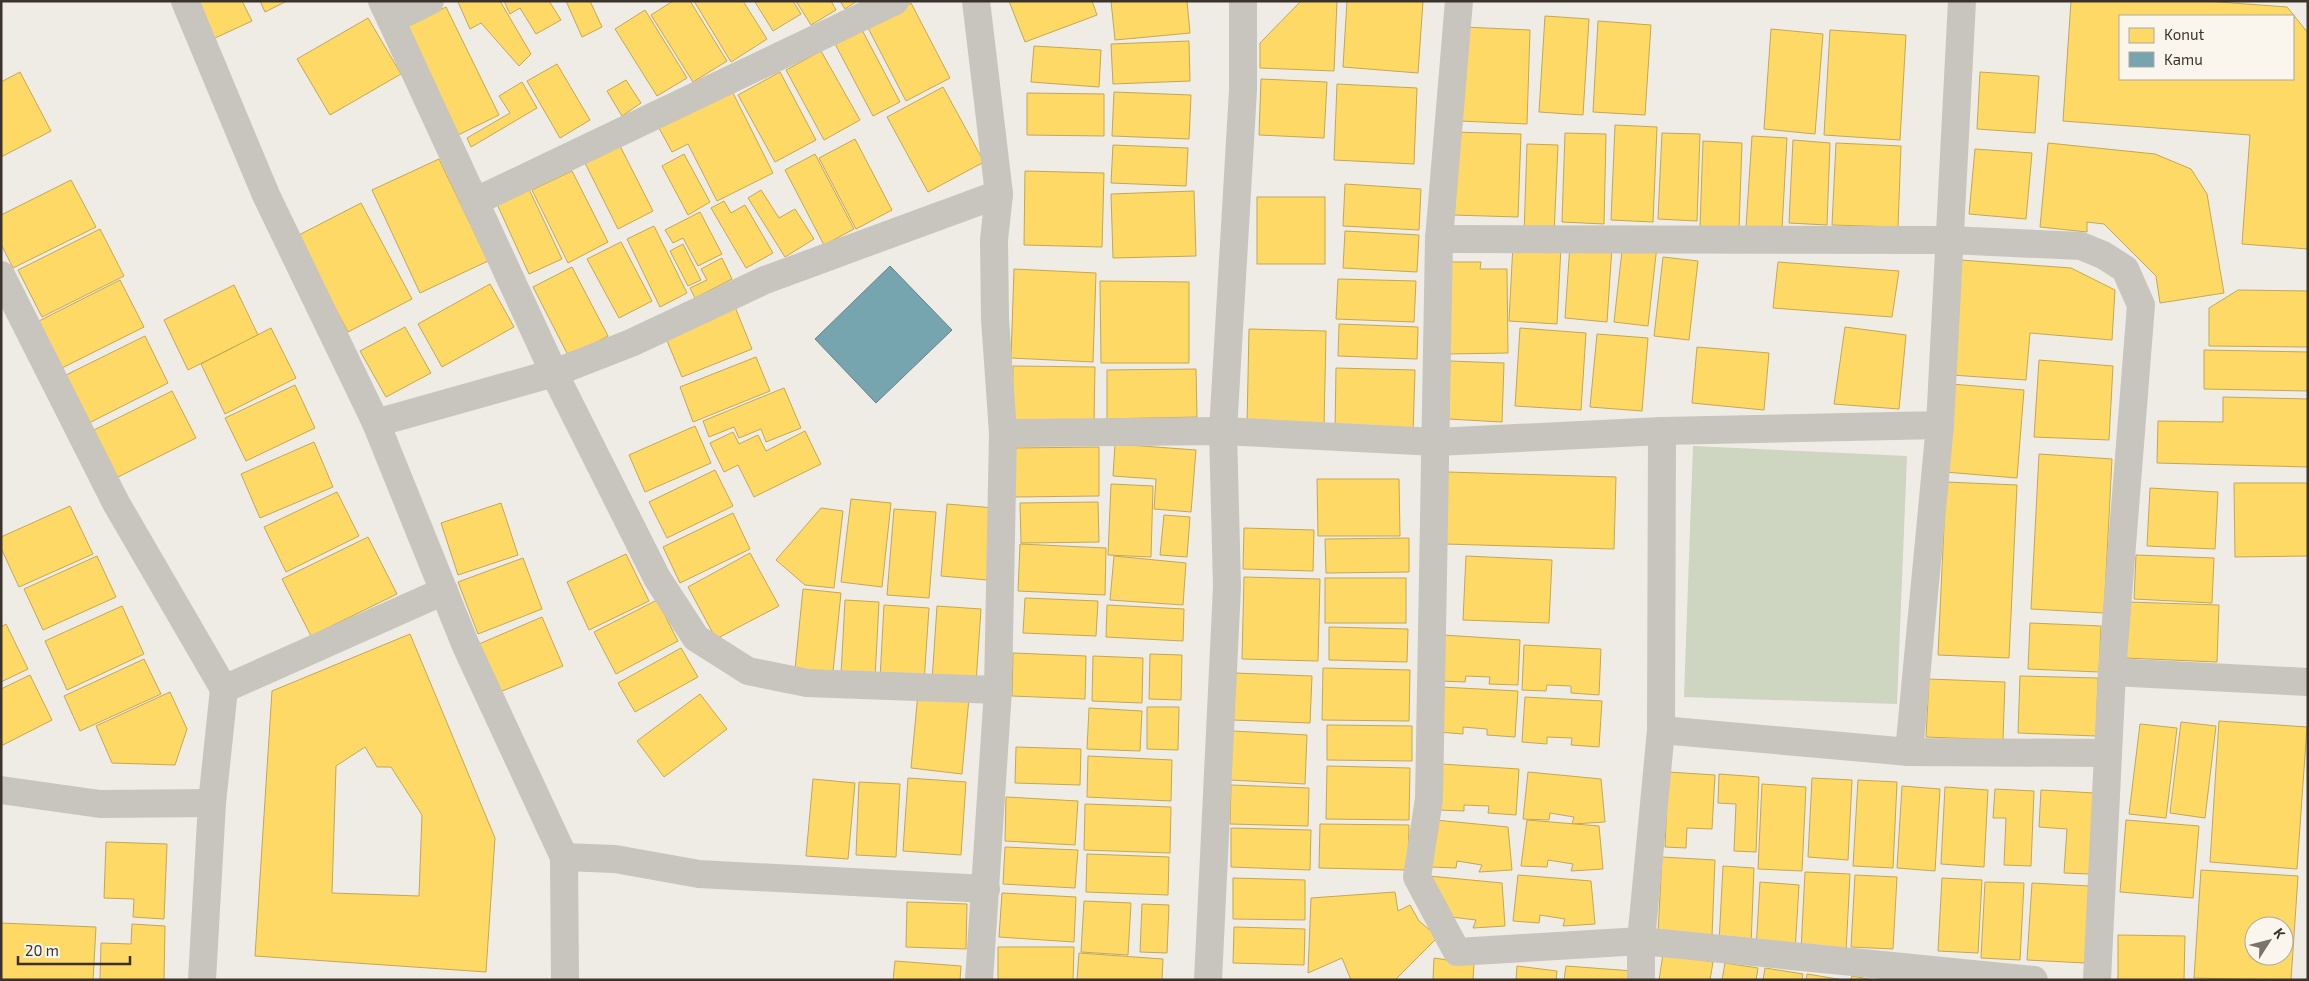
<svg xmlns="http://www.w3.org/2000/svg" width="2309" height="981" viewBox="0 0 2309 981" font-family="'Exo 2',sans-serif">
	<rect width="100%" height="100%" fill="#efece5"/>
	<polygon fill="#ced5c0" points="1693,446 1907,456 1897,704 1684,697"/>
	<g fill="#ffd966" stroke="#c4a754" fill-rule="evenodd">
		<polygon points="182,1 242,1 252,21 202,44"/>
		<polygon points="260,1 287,1 265,12"/>
		<polygon points="460,1 500,1 531,54 519,66 481,23 470,29 458,2"/>
		<polygon points="504,1 549,1 561,20 536,34 520,8 510,14"/>
		<polygon points="566,1 590,1 602,27 582,37"/>
		<polygon points="673,1 690,1 727,61 693,82 651,15"/>
		<polygon points="694,1 743,1 767,39 731,62"/>
		<polygon points="757,1 793,1 801,14 773,31 755,2"/>
		<polygon points="796,1 831,1 836,10 811,25"/>
		<polygon points="840,1 857,1 845,9"/>
		<polygon points="1009,1 1092,1 1097,15 1025,42"/>
		<polygon points="1111,1 1187,1 1190,33 1115,40"/>
		<polygon points="1301,1 1337,1 1334,71 1260,68 1260,43"/>
		<polygon points="1347,1 1423,1 1418,73 1343,67"/>
		<path d="M 2071,1 L 2206,1 L 2287,7 L 2308,33 L 2308,249 L 2242,244 L 2250,135 L 2063,121 ZM 2120,16 L 2293,16 L 2293,79 L 2120,79 Z"/>
		<polygon points="911,3 950,78 906,101 867,26"/>
		<polygon points="446,7 499,115 454,137 401,29"/>
		<polygon points="645,10 687,78 657,96 615,29"/>
		<polygon points="1545,16 1589,19 1583,115 1539,112"/>
		<polygon points="368,18 401,74 330,115 297,59"/>
		<polygon points="1598,21 1651,25 1645,115 1593,112"/>
		<polygon points="1463,27 1530,30 1527,124 1460,121"/>
		<polygon points="861,28 900,102 873,116 834,42"/>
		<polygon points="1771,29 1823,34 1815,134 1764,129"/>
		<polygon points="1830,30 1906,35 1900,140 1824,135"/>
		<polygon points="1189,41 1190,81 1113,84 1111,44"/>
		<polygon points="1034,46 1101,50 1099,87 1031,82"/>
		<polygon points="821,51 860,120 824,140 786,70"/>
		<polygon points="557,64 590,120 560,138 527,81"/>
		<polygon points="20,72 51,131 1,157 1,82"/>
		<polygon points="780,72 816,140 775,162 738,95"/>
		<polygon points="1980,72 2039,76 2035,133 1977,129"/>
		<polygon points="1261,79 1327,82 1324,138 1259,135"/>
		<polygon points="626,80 641,103 622,116 607,91"/>
		<polygon points="522,82 537,108 471,147 467,138 510,113 499,96"/>
		<polygon points="1337,84 1417,88 1414,164 1334,160"/>
		<polygon points="943,87 984,162 928,192 887,117"/>
		<polygon points="732,91 773,173 717,201 688,144 672,152 659,128"/>
		<polygon points="1114,92 1191,95 1189,139 1112,136"/>
		<polygon points="1027,93 1104,94 1104,136 1027,135"/>
		<polygon points="1615,125 1657,127 1653,222 1611,220"/>
		<polygon points="1454,132 1521,134 1518,217 1453,215"/>
		<polygon points="1565,133 1606,134 1604,224 1562,222"/>
		<polygon points="1662,133 1700,134 1697,221 1658,219"/>
		<polygon points="1752,136 1787,138 1782,229 1746,227"/>
		<polygon points="855,139 892,210 856,229 819,158"/>
		<polygon points="1793,140 1830,143 1827,225 1789,223"/>
		<polygon points="1703,141 1742,143 1739,229 1700,227"/>
		<polygon points="618,142 653,211 618,229 583,159"/>
		<polygon points="1836,143 1901,146 1898,227 1832,225"/>
		<polygon points="2048,143 2155,154 2191,169 2207,194 2224,293 2160,303 2156,276 2104,224 2087,222 2087,232 2040,227"/>
		<polygon points="1527,144 1558,145 1554,235 1524,234"/>
		<polygon points="1113,145 1188,148 1186,186 1111,183"/>
		<polygon points="1975,149 2032,153 2026,219 1969,214"/>
		<polygon points="684,154 710,202 688,215 662,166"/>
		<polygon points="815,154 854,229 824,245 785,170"/>
		<polygon points="439,159 488,261 420,293 372,190"/>
		<polygon points="572,171 608,242 568,263 532,190"/>
		<polygon points="1025,171 1104,173 1102,247 1024,245"/>
		<polygon points="71,180 96,227 13,268 1,244 1,215"/>
		<polygon points="1345,184 1421,189 1419,230 1343,226"/>
		<polygon points="528,187 562,259 529,274 496,202"/>
		<polygon points="761,190 779,218 795,209 814,239 785,257 748,198"/>
		<polygon points="1194,191 1196,256 1113,258 1111,194"/>
		<rect x="1257" y="197" width="68" height="67"/>
		<polygon points="724,201 731,213 745,205 773,253 746,268 711,208"/>
		<polygon points="361,203 412,299 348,332 297,236"/>
		<polygon points="700,212 722,254 698,266 683,238 673,243 665,230"/>
		<polygon points="654,226 687,293 660,307 627,239"/>
		<polygon points="100,229 124,276 42,317 18,270"/>
		<polygon points="1345,231 1419,235 1417,272 1343,268"/>
		<polygon points="621,242 652,301 619,318 587,259"/>
		<polygon points="1623,242 1657,246 1648,326 1614,322"/>
		<polygon points="683,244 701,280 688,286 670,251"/>
		<polygon points="1513,244 1561,247 1557,324 1509,321"/>
		<polygon points="1570,244 1612,247 1607,322 1565,318"/>
		<polygon points="1663,257 1698,261 1689,340 1654,336"/>
		<polygon points="722,258 732,279 695,298 690,288 707,280 701,269"/>
		<polygon points="1960,260 2071,268 2115,290 2112,340 2030,333 2026,380 1951,375"/>
		<polygon points="1447,262 1481,262 1480,269 1507,269 1508,353 1447,354"/>
		<polygon points="1778,262 1899,271 1892,317 1773,308"/>
		<polygon points="572,267 608,336 569,357 533,287"/>
		<polygon points="1014,269 1096,273 1093,362 1011,358"/>
		<polygon points="1338,279 1416,281 1414,322 1336,319"/>
		<polygon points="120,280 144,327 62,368 39,321"/>
		<polygon points="1100,281 1189,282 1189,363 1101,363"/>
		<polygon points="490,284 514,327 442,367 418,324"/>
		<polygon points="234,285 258,335 188,370 164,320"/>
		<polygon points="2238,290 2308,291 2308,347 2209,346 2209,308"/>
		<polygon points="735,307 752,349 682,377 665,336"/>
		<polygon points="1339,324 1418,327 1417,359 1338,356"/>
		<polygon points="405,327 431,373 386,397 360,351"/>
		<polygon points="1845,327 1906,335 1899,409 1834,404"/>
		<polygon points="271,328 296,378 225,414 201,364"/>
		<polygon points="1520,328 1586,333 1581,410 1515,406"/>
		<polygon points="1249,329 1326,331 1324,427 1247,425"/>
		<polygon points="1597,334 1648,338 1642,411 1590,407"/>
		<polygon points="145,336 168,383 87,424 62,377"/>
		<polygon points="1697,347 1769,353 1764,410 1692,403"/>
		<polygon points="2204,350 2308,352 2308,391 2204,389"/>
		<polygon points="756,357 770,391 693,422 680,387"/>
		<polygon points="2039,360 2113,366 2109,440 2034,437"/>
		<polygon points="1450,361 1504,363 1502,422 1448,419"/>
		<polygon points="1013,366 1095,367 1094,423 1012,422"/>
		<polygon points="1336,368 1415,370 1413,433 1335,431"/>
		<polygon points="1196,369 1197,417 1107,419 1107,370"/>
		<polygon points="1951,384 2024,390 2017,478 1945,472"/>
		<polygon points="295,385 315,428 246,461 225,418"/>
		<polygon points="784,388 801,428 766,442 761,429 739,438 734,427 709,437 703,421"/>
		<polygon points="172,391 196,438 114,479 90,432"/>
		<polygon points="2223,397 2308,399 2308,467 2157,463 2158,421 2223,422"/>
		<polygon points="695,426 711,463 645,492 629,455"/>
		<polygon points="805,431 821,464 754,497 738,465 724,472 710,443 733,432 739,444 758,435 766,451"/>
		<polygon points="314,442 333,487 260,518 241,474"/>
		<polygon points="1115,444 1196,450 1191,512 1154,509 1156,479 1113,476"/>
		<polygon points="1099,447 1099,496 1014,497 1013,448"/>
		<polygon points="2039,454 2112,459 2104,613 2031,609"/>
		<polygon points="715,470 733,506 667,538 649,502"/>
		<polygon points="1447,472 1616,477 1614,549 1445,544"/>
		<polygon points="1317,479 1399,479 1400,536 1318,536"/>
		<polygon points="1946,482 2017,485 2009,658 1938,655"/>
		<polygon points="2234,483 2308,483 2308,556 2235,557"/>
		<polygon points="1111,484 1153,486 1151,557 1108,555"/>
		<polygon points="2150,488 2218,492 2215,549 2147,546"/>
		<polygon points="337,492 359,536 286,572 264,527"/>
		<polygon points="851,499 891,503 882,587 841,582"/>
		<polygon points="1098,502 1099,542 1021,543 1020,503"/>
		<polygon points="501,503 518,555 458,575 441,523"/>
		<polygon points="947,504 994,508 987,580 941,576"/>
		<polygon points="70,506 93,554 19,587 1,548 1,537"/>
		<polygon points="821,508 843,511 834,588 805,585 776,560"/>
		<polygon points="894,509 936,512 929,598 887,595"/>
		<polygon points="733,513 750,549 680,583 663,547"/>
		<polygon points="1164,515 1190,517 1187,557 1160,555"/>
		<polygon points="1244,528 1314,530 1313,571 1243,569"/>
		<polygon points="368,537 397,594 311,636 282,579"/>
		<polygon points="1409,538 1409,572 1326,573 1325,539"/>
		<polygon points="1020,544 1106,548 1105,595 1018,591"/>
		<polygon points="750,553 779,606 716,639 688,587"/>
		<polygon points="626,554 649,601 589,630 567,582"/>
		<polygon points="2136,555 2214,558 2212,603 2134,599"/>
		<polygon points="97,556 116,597 43,630 24,589"/>
		<polygon points="1114,556 1186,563 1183,605 1110,600"/>
		<polygon points="1466,556 1552,560 1549,623 1463,620"/>
		<polygon points="523,558 542,609 478,634 458,582"/>
		<polygon points="1244,577 1320,579 1318,661 1242,659"/>
		<rect x="1325" y="578" width="81" height="45"/>
		<polygon points="803,589 841,593 833,672 795,669"/>
		<polygon points="1025,598 1098,601 1096,636 1023,633"/>
		<polygon points="657,600 678,641 616,674 594,632"/>
		<polygon points="845,600 879,602 875,678 841,675"/>
		<polygon points="2128,602 2219,605 2217,662 2126,658"/>
		<polygon points="884,605 929,608 924,682 880,679"/>
		<polygon points="1107,605 1184,609 1183,641 1106,637"/>
		<polygon points="122,606 144,654 67,690 45,641"/>
		<polygon points="937,606 981,609 976,683 932,681"/>
		<polygon points="542,617 563,666 500,692 479,644"/>
		<polygon points="2030,623 2101,626 2099,672 2028,669"/>
		<polygon points="6,624 28,669 1,682 1,627"/>
		<polygon points="1329,627 1408,629 1407,662 1329,660"/>
		<path d="M 410,634 L 495,838 L 486,972 L 255,956 L 272,691 ZM 365,747 L 377,767 L 391,767 L 422,815 L 419,896 L 332,893 L 336,766 Z"/>
		<polygon points="1443,635 1520,640 1518,685 1489,684 1490,677 1466,676 1465,682 1441,681"/>
		<polygon points="1524,645 1601,649 1599,695 1571,693 1571,686 1547,685 1546,691 1522,690"/>
		<polygon points="681,648 698,677 635,712 618,683"/>
		<polygon points="1013,653 1086,656 1085,699 1012,696"/>
		<polygon points="1150,654 1182,655 1181,700 1149,699"/>
		<polygon points="1093,656 1143,658 1142,703 1092,701"/>
		<polygon points="144,659 161,694 80,731 64,696"/>
		<polygon points="1323,668 1410,670 1409,721 1322,720"/>
		<polygon points="1235,673 1312,676 1310,723 1233,720"/>
		<polygon points="30,675 52,720 1,746 1,689"/>
		<polygon points="2020,676 2098,678 2096,736 2018,733"/>
		<polygon points="1929,679 2005,682 2003,740 1926,737"/>
		<polygon points="1441,687 1518,691 1515,737 1487,735 1487,729 1463,727 1463,734 1438,732"/>
		<polygon points="170,692 187,729 175,765 112,763 96,726"/>
		<polygon points="918,693 969,698 962,774 911,768"/>
		<polygon points="700,694 727,729 664,777 637,741"/>
		<polygon points="1525,697 1602,701 1599,747 1571,745 1572,738 1547,737 1547,744 1522,742"/>
		<polygon points="1147,707 1179,707 1178,750 1147,749"/>
		<polygon points="1089,708 1142,711 1140,751 1087,749"/>
		<polygon points="2219,721 2307,727 2297,869 2210,862"/>
		<polygon points="2181,722 2216,726 2205,818 2170,813"/>
		<polygon points="2140,724 2177,728 2166,818 2129,814"/>
		<polygon points="1327,725 1412,726 1412,761 1327,760"/>
		<polygon points="1233,731 1307,735 1305,784 1230,780"/>
		<polygon points="1016,747 1081,749 1080,785 1015,783"/>
		<polygon points="1088,756 1172,760 1171,801 1087,797"/>
		<polygon points="1441,764 1519,769 1516,815 1488,813 1489,806 1464,805 1464,811 1439,810"/>
		<polygon points="1327,766 1410,768 1409,820 1326,819"/>
		<polygon points="1528,772 1601,779 1605,822 1572,824 1574,817 1550,813 1549,820 1523,819"/>
		<polygon points="1668,772 1715,775 1712,829 1687,828 1686,848 1665,847"/>
		<polygon points="1719,774 1759,777 1756,852 1734,851 1736,804 1718,803"/>
		<polygon points="908,778 966,782 961,855 903,851"/>
		<polygon points="1812,778 1852,780 1848,860 1808,857"/>
		<polygon points="813,779 855,783 848,859 806,856"/>
		<polygon points="1858,780 1897,782 1893,868 1853,866"/>
		<polygon points="859,782 900,784 896,857 856,855"/>
		<polygon points="1762,784 1806,787 1802,871 1758,869"/>
		<polygon points="1231,785 1309,788 1308,826 1230,824"/>
		<polygon points="1902,786 1940,789 1935,871 1897,868"/>
		<polygon points="1945,787 1988,790 1984,867 1941,864"/>
		<polygon points="1995,789 2034,791 2031,866 2004,865 2006,818 1993,818"/>
		<polygon points="2041,790 2094,793 2090,874 2064,873 2067,829 2039,827"/>
		<polygon points="1006,797 1078,801 1075,845 1005,841"/>
		<polygon points="1085,804 1171,807 1170,853 1084,850"/>
		<polygon points="1435,820 1508,827 1512,870 1479,872 1482,865 1457,861 1456,868 1430,867"/>
		<polygon points="1527,820 1599,826 1603,869 1571,871 1573,864 1548,860 1547,867 1521,866"/>
		<polygon points="2126,820 2199,826 2193,898 2120,892"/>
		<polygon points="1320,824 1409,825 1408,870 1319,868"/>
		<polygon points="1231,828 1311,830 1310,870 1231,867"/>
		<polygon points="106,842 167,844 164,919 133,917 134,899 104,898"/>
		<polygon points="1005,847 1078,850 1075,888 1003,884"/>
		<polygon points="1087,854 1169,857 1168,895 1086,892"/>
		<polygon points="1662,857 1715,860 1712,936 1658,934"/>
		<polygon points="1723,866 1754,868 1751,945 1719,943"/>
		<path d="M 2201,870 L 2298,876 L 2291,980 L 2194,978 ZM 2254,926 L 2284,926 L 2284,956 L 2254,956 Z"/>
		<polygon points="1805,872 1850,874 1846,952 1801,950"/>
		<polygon points="1518,875 1591,881 1595,924 1563,926 1565,919 1540,915 1539,923 1513,921"/>
		<polygon points="1855,875 1897,877 1893,949 1851,947"/>
		<polygon points="1429,876 1502,883 1505,926 1473,928 1476,920 1451,917"/>
		<polygon points="1233,878 1305,880 1305,920 1233,919"/>
		<polygon points="1942,878 1982,880 1978,953 1938,951"/>
		<polygon points="1760,882 1799,885 1795,952 1756,950"/>
		<polygon points="1985,882 2024,883 2020,960 1981,958"/>
		<polygon points="2032,883 2089,886 2085,963 2027,960"/>
		<polygon points="1395,892 1398,911 1410,905 1419,921 1438,937 1395,980 1351,980 1342,958 1308,973 1311,898"/>
		<polygon points="1002,893 1076,897 1074,942 999,937"/>
		<polygon points="1084,901 1131,903 1128,955 1081,952"/>
		<polygon points="907,902 967,904 966,949 906,947"/>
		<polygon points="1142,904 1169,905 1167,953 1140,952"/>
		<polygon points="1,923 96,927 93,980 1,980"/>
		<polygon points="132,924 165,926 164,980 100,980 101,943 131,944"/>
		<polygon points="1234,927 1305,929 1304,965 1233,963"/>
		<polygon points="2118,935 2185,936 2184,980 2118,980"/>
		<polygon points="998,947 1074,947 1073,980 998,980"/>
		<polygon points="1079,953 1163,959 1162,980 1077,980"/>
		<polygon points="1663,954 1713,962 1710,980 1659,980"/>
		<polygon points="1434,958 1474,964 1473,980 1433,980"/>
		<polygon points="895,961 961,966 960,980 893,980"/>
		<polygon points="1725,963 1758,968 1756,980 1722,980"/>
		<polygon points="1517,966 1557,971 1556,980 1516,980"/>
		<polygon points="1566,966 1633,971 1632,980 1564,980"/>
		<polygon points="1765,968 1803,974 1802,980 1763,980"/>
		<polygon points="1807,974 1844,980 1806,980"/>
		<polygon points="1852,976 1874,980 1851,980"/>
	</g>
	<polygon fill="#76a5af" stroke="#648287" points="890,266 952,330 876,403 815,339"/>
	<g fill="none" stroke-linecap="round" stroke-linejoin="round">
		<g stroke="#c8c4be" stroke-width="28">
			<polyline points="185,1 266,195 376,423 466,646 564,857 565,980"/>
			<polyline points="382,1 391,20 430,1"/>
			<polyline points="976,1 999,194 994,240 995,319 1003,433 998,690 979,980"/>
			<polyline points="1459,1 1439,239 1429,799 1417,877 1457,952 1641,941 2034,980"/>
			<polyline points="391,20 554,373 657,578 696,638 748,671 807,683 998,690"/>
			<polyline points="474,202 895,1"/>
			<polyline points="1439,239 1949,240 2081,246 2103,255 2125,269 2141,305 2112,672 2097,980"/>
			<polyline points="1,275 116,503 224,689 212,803 202,980"/>
			<polyline points="376,423 554,373 631,343 765,280 999,194"/>
			<polyline points="1003,433 1223,431 1436,442 1662,431"/>
			<polyline points="2112,672 2308,682"/>
			<polyline points="224,689 444,591"/>
			<polyline points="1661,730 1909,752 2108,753"/>
			<polyline points="1909,752 1940,425"/>
			<polyline points="1,790 100,804 212,803"/>
			<polyline points="564,857 615,859 699,874 986,889"/>
			<polyline points="1208,980 1227,587 1223,431 1243,90 1243,1"/>
			<polyline points="1641,980 1641,941 1661,730 1662,431 1940,425 1962,1"/>
		</g>
	</g>
	<rect width="2309" height="981" fill="none" stroke="#3a322b" stroke-width="5"/>
	<rect x="2119" y="15" width="175" height="65" fill="#faf6ee" stroke="#ada8a0"/>
	<rect x="2129" y="28" width="25" height="15" fill="#ffd966" stroke="#ada8a0"/>
	<text x="2164" y="40" font-size="15" fill="#3a322b">Konut</text>
	<rect x="2129" y="52" width="25" height="15" fill="#76a5af" stroke="#ada8a0"/>
	<text x="2164" y="65" font-size="15" fill="#3a322b">Kamu</text>
	<g transform="translate(2269 941) rotate(54)"><circle r="24" fill="#faf6ee" stroke="#ada8a0"/>
	<path d="M0-4L9 19L0 12L-9 19Z" fill="#79736c"/>
	<text y="-8" font-size="14" font-weight="bold" text-anchor="middle" fill="#3a322b">K</text>
	</g>
	<path d="M18 956v8h112v-8" fill="none" stroke="#3a322b" stroke-width="2.5"/>
	<text x="25" y="956" font-size="15" fill="#3a322b" stroke="#faf6ee" stroke-width="4" paint-order="stroke">20 m</text>
</svg>
